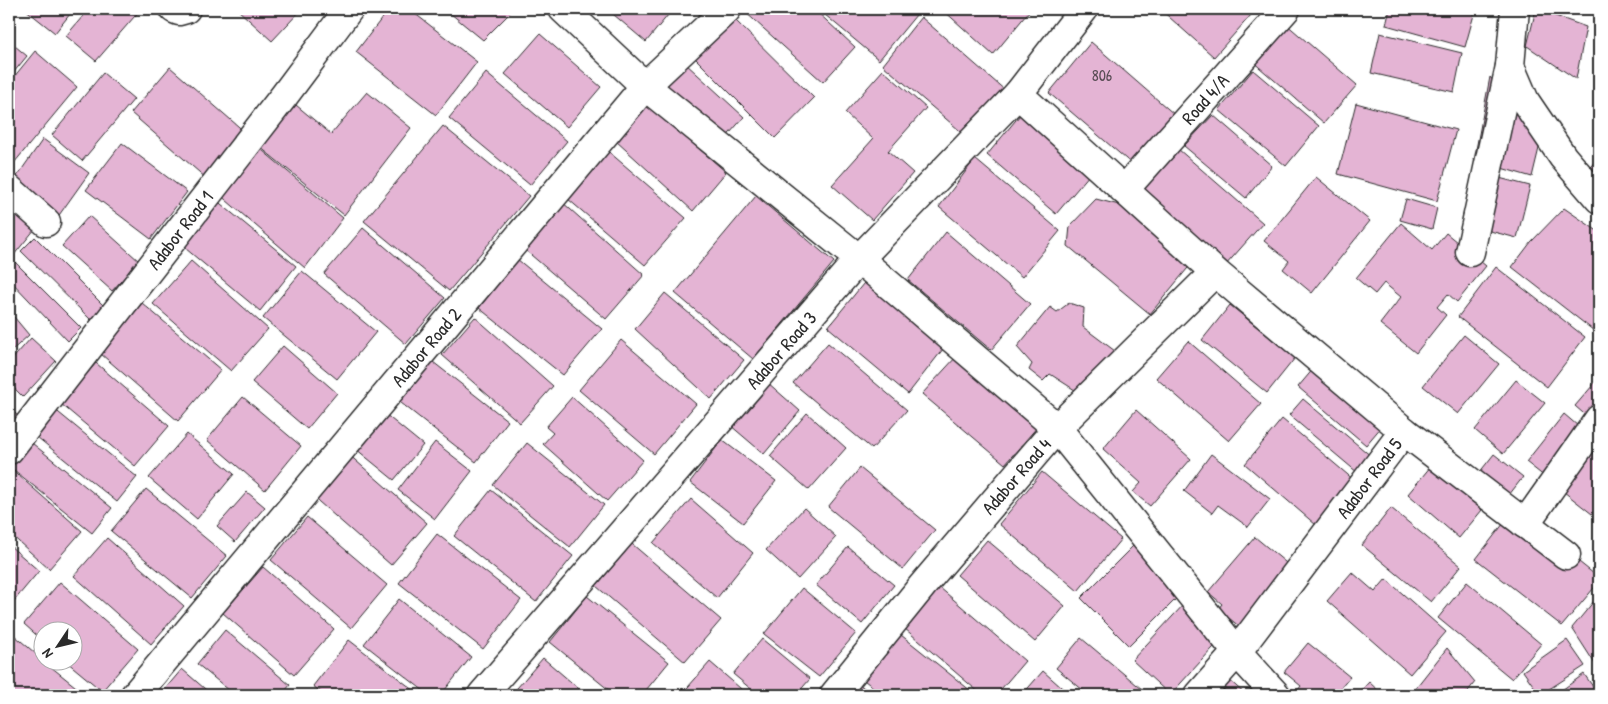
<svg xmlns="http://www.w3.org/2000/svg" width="1608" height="704" viewBox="0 0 1608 704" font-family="'Patrick Hand',sans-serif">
	<rect width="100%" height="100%" fill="#fff"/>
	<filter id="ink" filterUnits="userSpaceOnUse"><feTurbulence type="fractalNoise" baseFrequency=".02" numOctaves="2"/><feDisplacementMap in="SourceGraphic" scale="10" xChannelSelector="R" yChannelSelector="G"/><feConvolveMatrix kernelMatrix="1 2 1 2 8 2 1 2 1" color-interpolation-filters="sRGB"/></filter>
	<g filter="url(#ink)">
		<g fill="#e4b4d4" stroke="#2b2b2b">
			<polygon points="25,9 74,9 55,33"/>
			<polygon points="89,9 141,9 96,61 66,36"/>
			<polygon points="237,9 302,9 272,41"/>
			<polygon points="389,9 409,9 477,62 436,115 356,52"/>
			<polygon points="445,9 514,9 483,40"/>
			<polygon points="607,9 673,9 646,42"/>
			<polygon points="746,9 814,9 855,47 823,82 744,11"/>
			<polygon points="818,9 921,9 879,60"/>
			<polygon points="942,9 1031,9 993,55"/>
			<polygon points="1160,9 1243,9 1251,15 1214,57"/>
			<polygon points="1390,9 1467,9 1475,11 1465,47 1386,25"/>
			<polygon points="1536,9 1586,27 1576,79 1527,46"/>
			<polygon points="732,17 814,98 775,138 694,57"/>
			<polygon points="921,17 1007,92 966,136 883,65"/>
			<polygon points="1285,23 1357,85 1324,123 1252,61"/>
			<polygon points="1380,33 1462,53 1454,92 1371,73"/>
			<polygon points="540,34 601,87 567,127 505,74"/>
			<polygon points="9,41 27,56 9,78"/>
			<polygon points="1091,42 1175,115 1133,165 1049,93"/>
			<polygon points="35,51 77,87 9,169 9,83"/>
			<polygon points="685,63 744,117 723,141 665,86"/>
			<polygon points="170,67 246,133 207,179 131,113"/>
			<polygon points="883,70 926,108 888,151 913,173 872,220 832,185 873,139 845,113"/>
			<polygon points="1253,70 1319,126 1286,166 1219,110"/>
			<polygon points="103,73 134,99 82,161 52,135"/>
			<polygon points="486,73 567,141 530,185 449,118"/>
			<polygon points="1490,77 1541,140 1532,177 1474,160"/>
			<polygon points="367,92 411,128 344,215 260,147 296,105 331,134"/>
			<polygon points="1356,103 1456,130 1437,201 1338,174"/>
			<polygon points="647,104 726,172 693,211 616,141"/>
			<polygon points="1020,115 1090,174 1056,214 987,155"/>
			<polygon points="1213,115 1272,166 1246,198 1184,146"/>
			<polygon points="443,126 529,196 449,291 364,221"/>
			<polygon points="43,139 89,173 57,218 11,185"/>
			<polygon points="122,143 187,192 151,239 86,190"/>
			<polygon points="256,145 343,218 305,268 219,194"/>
			<polygon points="602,146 686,218 645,265 561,193"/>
			<polygon points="1178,149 1263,223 1225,266 1141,192"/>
			<polygon points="1599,157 1599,189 1583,175"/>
			<polygon points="975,159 1060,231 1022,277 939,207"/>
			<polygon points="1476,172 1530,186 1517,238 1463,224"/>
			<polygon points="1316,177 1370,221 1312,293 1283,269 1289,261 1264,241"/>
			<polygon points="756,196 834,262 753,359 675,293"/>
			<polygon points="215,199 296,266 260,311 179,243"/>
			<polygon points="1096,199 1123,206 1192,263 1150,314 1068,246 1070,226"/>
			<polygon points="1406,199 1437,208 1432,229 1400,220"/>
			<polygon points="561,201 644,275 606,319 524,249"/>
			<polygon points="9,208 35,229 9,261"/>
			<polygon points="1564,208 1599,232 1599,332 1598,334 1512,267 1531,242"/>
			<polygon points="89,216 139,261 112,291 62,246"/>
			<polygon points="1401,223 1432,250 1446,233 1486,266 1457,302 1448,294 1437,307 1446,315 1416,353 1380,324 1401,297 1384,283 1375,294 1356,278"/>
			<polygon points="363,228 445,298 406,344 324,274"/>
			<polygon points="946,232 1030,304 991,350 908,280"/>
			<polygon points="35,237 104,306 91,320 21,251"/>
			<polygon points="517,259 602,329 563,375 479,308"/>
			<polygon points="13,260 81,328 68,341 9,279 9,264"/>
			<polygon points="191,261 268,329 231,371 153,304"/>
			<polygon points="1496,267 1585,337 1547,387 1458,317"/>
			<polygon points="302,271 376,332 337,379 263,318"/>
			<polygon points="868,278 947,344 908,394 828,327"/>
			<polygon points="665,293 744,360 711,399 635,329"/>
			<polygon points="142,303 221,370 178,421 101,354"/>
			<polygon points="1069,303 1084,308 1083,327 1115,351 1092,385 1081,394 1050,374 1043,381 1029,370 1032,364 1017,347 1050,307 1057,312"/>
			<polygon points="1230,305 1295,358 1267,393 1202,340"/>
			<polygon points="9,311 29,335 9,353"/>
			<polygon points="475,317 553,386 520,423 442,355"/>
			<polygon points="1464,335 1499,364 1458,414 1423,386"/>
			<polygon points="31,338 56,361 23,397 9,383 9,363"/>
			<polygon points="621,340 696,404 654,454 579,390"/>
			<polygon points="1188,341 1261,404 1229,441 1156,378"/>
			<polygon points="828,343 907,410 872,449 793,383"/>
			<polygon points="283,346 337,393 307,429 252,382"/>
			<polygon points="957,356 1039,425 1005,464 922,394"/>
			<polygon points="428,358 508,421 476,462 396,399"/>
			<polygon points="96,363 169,426 135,466 61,404"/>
			<polygon points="1314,368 1382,426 1366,445 1298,387"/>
			<polygon points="1599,378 1599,427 1575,406"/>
			<polygon points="1516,380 1545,403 1503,454 1475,430"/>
			<polygon points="767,382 800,411 764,454 730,425"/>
			<polygon points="243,397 301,446 265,490 207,440"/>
			<polygon points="572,397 643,460 607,501 543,444 553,433 546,427"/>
			<polygon points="1303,399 1372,457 1358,473 1289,415"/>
			<polygon points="9,406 27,427 9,443"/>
			<polygon points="53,408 137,477 117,502 32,433"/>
			<polygon points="1136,410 1191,459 1150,506 1133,492 1141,483 1103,449"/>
			<polygon points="807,413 846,448 809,490 770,456"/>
			<polygon points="385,414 423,445 394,480 356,449"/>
			<polygon points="1564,414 1599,444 1599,505 1592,514 1526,462"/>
			<polygon points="1282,419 1361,486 1323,531 1245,464"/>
			<polygon points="187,434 234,474 197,519 149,478"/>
			<polygon points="27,439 112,508 92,533 9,466 9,461"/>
			<polygon points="722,440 776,481 743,523 690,482"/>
			<polygon points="435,442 472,471 435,519 398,490"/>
			<polygon points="527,443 604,505 570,547 493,485"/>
			<polygon points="347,453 427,523 391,565 311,495"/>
			<polygon points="1211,454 1270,499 1248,527 1218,505 1212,513 1184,491"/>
			<polygon points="1494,454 1523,477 1509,495 1479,473"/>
			<polygon points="1431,466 1482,510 1459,538 1408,494"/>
			<polygon points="9,467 82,531 49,569 9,533"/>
			<polygon points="860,468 935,530 903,569 828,507"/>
			<polygon points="1042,472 1121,539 1078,591 999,524"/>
			<polygon points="146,489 227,556 192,598 111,531"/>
			<polygon points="491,490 573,556 536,602 454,536"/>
			<polygon points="247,492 265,507 235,542 217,526"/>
			<polygon points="691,499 753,553 717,598 653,543"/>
			<polygon points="804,508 836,537 798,579 766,550"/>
			<polygon points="1391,508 1461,566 1431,602 1362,545"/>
			<polygon points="1514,510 1599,578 1599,582 1562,626 1476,559"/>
			<polygon points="307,517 387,585 351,628 271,560"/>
			<polygon points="437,534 521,600 483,649 399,583"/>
			<polygon points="1255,537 1297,572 1246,632 1218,609 1222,604 1208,592"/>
			<polygon points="107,538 184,606 151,644 74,576"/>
			<polygon points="987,540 1065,606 1035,642 957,575"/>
			<polygon points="1137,542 1185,590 1129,646 1081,598"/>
			<polygon points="632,544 721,620 685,662 596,586"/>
			<polygon points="9,545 39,571 9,607"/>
			<polygon points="848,547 894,585 862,624 816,585"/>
			<polygon points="263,567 334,629 294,675 223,613"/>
			<polygon points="1352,572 1375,592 1386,579 1446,632 1410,674 1327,601"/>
			<polygon points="60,582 138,649 102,691 67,662 72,662 72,632 42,632 42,640 24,624"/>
			<polygon points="1467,582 1541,644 1512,679 1438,618"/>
			<polygon points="939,587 1025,661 996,695 982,695 904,628"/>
			<polygon points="802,588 856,633 819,677 764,634"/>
			<polygon points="1599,595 1599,670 1572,628"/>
			<polygon points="587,596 669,662 642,695 615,695 550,642"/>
			<polygon points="399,599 471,657 441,695 429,695 364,644"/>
			<polygon points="1186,602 1223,637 1170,695 1132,660"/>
			<polygon points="225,630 290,685 282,695 235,695 197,664"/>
			<polygon points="896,631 976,695 883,695 860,677"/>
			<polygon points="14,635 42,659 42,662 45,662 86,695 9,695 9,642"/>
			<polygon points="1081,638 1149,695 1089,695 1056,668"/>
			<polygon points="762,639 810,679 796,695 758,695 733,674"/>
			<polygon points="349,640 420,695 325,695 313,686"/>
			<polygon points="1567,640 1585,666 1540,695 1523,671"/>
			<polygon points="1308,643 1350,677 1335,695 1304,695 1298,690 1301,686 1284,672"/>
			<polygon points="1447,648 1475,682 1465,695 1410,695"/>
			<polygon points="543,658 585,694 584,695 511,695"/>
			<polygon points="710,662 748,695 681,695"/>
			<polygon points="182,669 212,695 160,695"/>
			<polygon points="1043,671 1070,695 1022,695"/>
			<polygon points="1584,674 1599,695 1555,695"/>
			<polygon points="1227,678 1246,695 1211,695"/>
			<polygon points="1369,682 1383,695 1357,695"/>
			<polygon points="859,684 873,695 850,695"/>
		</g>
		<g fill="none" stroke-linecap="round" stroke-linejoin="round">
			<defs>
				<g id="minor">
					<polyline points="174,9 179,11 186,9"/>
					<polyline points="563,9 645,86 859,259 1057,428 1237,652 1276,695"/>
					<polyline points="1515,9 1510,66 1525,101 1563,157 1599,199"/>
					<polyline points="1018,94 1215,272 1404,431 1566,555"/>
					<polyline points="9,189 46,222"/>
					<polyline points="1124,190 1286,9"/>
					<polyline points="1470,252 1510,66"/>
					<polyline points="9,450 284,96 349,9"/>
					<polyline points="1525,524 1599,419"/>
					<polyline points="135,695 645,86 727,9"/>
					<polyline points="482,695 859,259 1018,94 1084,9"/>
					<polyline points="834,695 923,585 1057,428 1215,272"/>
					<polyline points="1199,695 1237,652 1404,431"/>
				</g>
			</defs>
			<use href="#minor" stroke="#2b2b2b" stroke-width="31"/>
			<use href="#minor" stroke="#fff" stroke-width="28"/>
		</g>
	</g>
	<g text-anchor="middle" stroke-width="5" stroke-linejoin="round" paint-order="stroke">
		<g font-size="16" fill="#594d55">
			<text x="1102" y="81">806</text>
		</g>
		<g font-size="19" fill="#2b2b2b" stroke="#fff">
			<text transform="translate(1205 99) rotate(-48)" y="7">Road 4/A</text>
			<text transform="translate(180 230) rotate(-52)" y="7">Adabor Road 1</text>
			<text transform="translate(426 347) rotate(-50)" y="7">Adabor Road 2</text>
			<text transform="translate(781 350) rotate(-49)" y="7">Adabor Road 3</text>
			<text transform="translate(1016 476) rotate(-49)" y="7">Adabor Road 4</text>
			<text transform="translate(1369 478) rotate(-53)" y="7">Adabor Road 5</text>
		</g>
	</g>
	<rect width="1608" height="704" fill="none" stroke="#fff" stroke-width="30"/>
	<rect x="15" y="15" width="1578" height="674" fill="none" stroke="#2b2b2b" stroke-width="2" filter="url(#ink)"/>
	<g transform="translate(58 646) rotate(235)"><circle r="24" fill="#ffffff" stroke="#aaaaaa"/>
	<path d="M0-4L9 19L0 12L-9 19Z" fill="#2b2b2b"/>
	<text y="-8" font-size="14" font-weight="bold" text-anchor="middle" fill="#2b2b2b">N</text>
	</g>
</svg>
